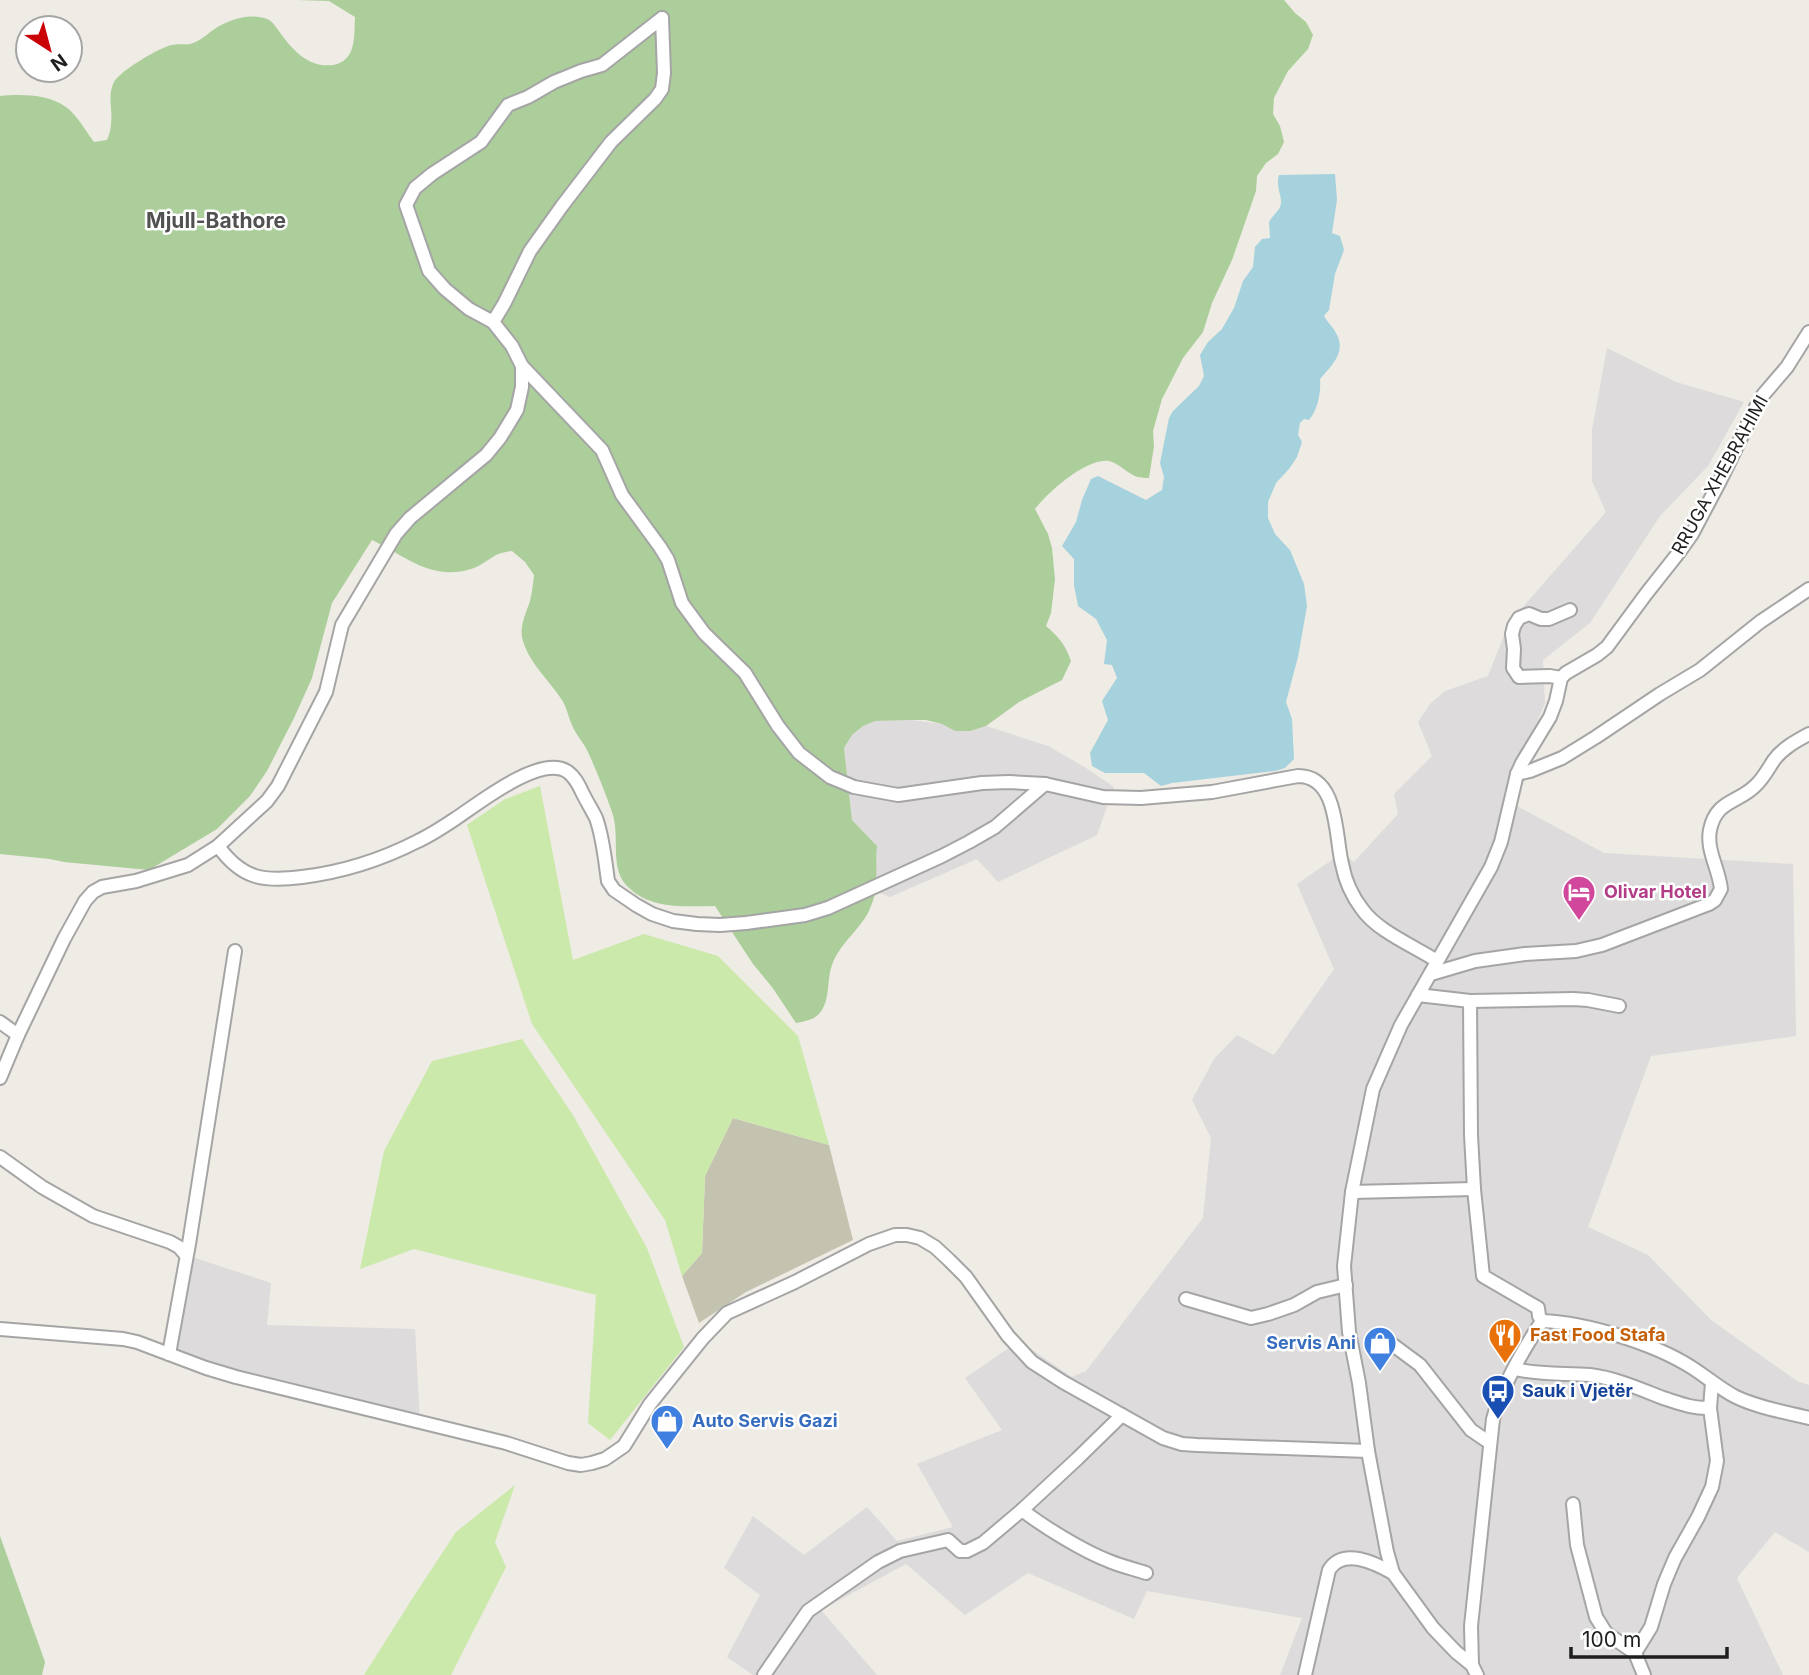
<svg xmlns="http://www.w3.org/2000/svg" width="1809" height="1675" viewBox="0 0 1809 1675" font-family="Inter,sans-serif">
	<rect width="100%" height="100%" fill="#efebe5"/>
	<g fill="#dddbdb">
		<polygon points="1607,348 1676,382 1744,402 1708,466 1660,516 1590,623 1543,660 1545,703 1504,799 1604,853 1793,864 1796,1036 1651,1056 1588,1227 1648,1255 1711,1320 1797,1381 1809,1385 1809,1552 1775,1532 1737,1578 1783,1675 1280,1675 1302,1618 1147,1591 1134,1619 1028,1573 965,1615 906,1564 821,1610 877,1675 753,1675 727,1657 760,1595 724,1568 753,1516 804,1555 867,1507 897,1541 953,1527 917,1464 1002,1430 965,1378 1019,1341 1072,1377 1086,1371 1203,1218 1211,1138 1192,1100 1214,1059 1237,1035 1274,1055 1334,969 1297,884 1342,853 1354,862 1398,814 1394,794 1432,756 1418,722 1430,704 1445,691 1488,676 1509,623 1606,512 1592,481 1592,430"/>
		<polygon points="911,720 942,724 955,731 970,731 986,726 1048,746 1086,768 1114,787 1097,835 998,882 977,859 890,897 875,891 877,846 852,820 844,748 852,735 863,726 875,721"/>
		<polygon points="186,1255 271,1283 267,1325 415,1329 420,1422 169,1354"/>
	</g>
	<polygon fill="#c4c3b0" points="733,1118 829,1145 853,1240 746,1292 699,1323 682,1276 702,1253 705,1176"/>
	<g fill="#cbe9ab">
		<polygon points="540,786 573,960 644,934 718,956 798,1036 829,1145 733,1118 705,1176 702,1253 682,1276 665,1220 532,1024 467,825 505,799"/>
		<polygon points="522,1039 573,1115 647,1248 684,1347 610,1440 588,1423 596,1295 414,1249 360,1269 384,1151 432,1061"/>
		<polygon points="515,1485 495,1542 506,1567 451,1675 364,1675 412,1599 456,1532"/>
	</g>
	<g fill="#abce9a">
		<path d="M 297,0 L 1284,0 L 1295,13 L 1306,22 L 1313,35 L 1308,49 L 1288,71 L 1274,98 L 1273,114 L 1280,126 L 1284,142 L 1278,154 L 1266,163 L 1257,176 L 1256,191 L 1232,260 L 1212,303 L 1203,332 L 1183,358 L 1162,399 L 1153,431 L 1154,446 L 1149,478 C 1144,478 1138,478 1133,475 C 1125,471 1118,463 1109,461 C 1087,457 1047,493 1035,509 L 1048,534 L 1052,548 L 1055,579 L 1051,613 L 1046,626 C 1059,637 1066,646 1071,661 L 1062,680 L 1019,702 L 986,726 L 970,731 L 955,731 L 942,724 L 926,720 L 911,720 L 875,721 L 863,726 L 852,735 L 844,748 L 852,820 L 877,846 C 875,866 879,888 871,906 C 863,928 840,942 832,965 C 827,978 830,995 823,1008 C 818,1019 807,1021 796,1023 L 772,987 L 753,964 L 715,906 C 685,906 653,910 629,888 C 608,869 621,837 612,812 C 605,792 597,772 588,752 C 584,743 576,735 572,725 C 568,716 567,708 562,700 C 549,680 527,661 522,637 C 520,625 526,613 530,601 C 532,593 533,584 534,575 L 525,562 L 512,551 C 506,552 500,553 496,555 C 487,560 481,566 471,569 C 430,581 406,556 372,540 L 332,603 L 312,678 L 294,718 L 267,771 L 250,796 L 217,829 L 149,870 L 64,862 L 50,859 L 0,854 L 0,96 C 21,94 48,94 66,107 C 77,115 85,130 94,142 L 107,140 C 109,135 111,129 111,124 C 113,110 107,95 114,82 C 120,71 160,47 172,45 C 179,43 187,46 193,43 C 202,40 208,33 216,28 C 231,19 250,13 267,19 C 273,21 277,29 281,34 C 294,52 310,68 333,65 C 357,61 354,35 355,17 L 329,1 Z"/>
		<polygon points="0,1536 45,1662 42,1675 0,1675"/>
	</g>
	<path fill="#a5d2dd" d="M 1335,174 L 1337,200 L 1332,233 L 1340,236 L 1344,250 L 1335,274 L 1329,310 L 1324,316 C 1328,323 1334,328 1337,335 C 1346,353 1331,366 1320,379 C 1321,393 1318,409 1309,420 L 1304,419 L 1300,423 L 1298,435 L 1302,442 L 1297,457 L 1289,469 L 1276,483 L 1268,502 L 1268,518 L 1275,534 L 1290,550 L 1304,584 L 1307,606 L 1298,657 L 1286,702 L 1292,719 L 1294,759 L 1285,768 L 1275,771 L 1172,783 L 1161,786 L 1144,773 L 1105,773 L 1092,766 L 1090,753 L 1108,720 L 1102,701 L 1117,678 L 1112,665 L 1104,664 L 1107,640 L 1096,619 L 1078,606 L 1074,585 L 1074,559 L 1062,546 L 1076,522 L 1082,500 L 1091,479 L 1098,476 L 1146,500 L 1162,490 L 1164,477 L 1160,463 L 1169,418 L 1173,411 L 1199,386 L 1204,376 L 1200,355 L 1208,342 L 1222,329 L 1234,308 L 1243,281 L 1253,267 L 1255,247 L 1262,239 L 1270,238 L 1269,222 C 1272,216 1278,212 1280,207 C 1284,198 1275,188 1279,175 Z"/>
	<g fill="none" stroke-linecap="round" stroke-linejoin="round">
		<defs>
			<g id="minor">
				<polyline points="493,322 504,304 530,251 562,206 611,142 655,99 662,89 664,73 662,18"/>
				<path d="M 522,366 L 602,450 L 622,495 L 660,547 L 668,560 L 682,603 L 704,633 L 745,673 L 778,726 L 799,753 L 830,777 L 854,787 L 898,795 L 982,783 L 1009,782 L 1045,784 L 1103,797 L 1141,798 L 1212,792 L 1298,776 C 1339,776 1335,837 1342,864 C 1345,880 1352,896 1362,909 C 1377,931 1414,946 1437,961"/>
				<polyline points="1561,678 1550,676 1519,677 1513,668 1514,649 1512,634 1514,626 1519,618 1529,614 1541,619 1549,619 1570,610"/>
				<polyline points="1517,774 1530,771 1562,758 1596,737 1660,694 1700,670 1760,622 1809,589"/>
				<path d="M 218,846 C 242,879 263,882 302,877 C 343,872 381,860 418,841 C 431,835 443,827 455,819 C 478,804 541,753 568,772 C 576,778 579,786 583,794 C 587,802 592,810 596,818 C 603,837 605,860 608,881 L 614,890 L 636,905 L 652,914 L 673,921 L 697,924 L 720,925 L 746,923 L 805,915 L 828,908 L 942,856 L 969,842 L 995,827 L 1045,784"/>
				<path d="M 1431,974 L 1475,961 L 1525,954 L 1576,951 L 1602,945 L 1709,904 L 1715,900 L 1721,889 C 1719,869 1706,850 1710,830 C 1716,800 1738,803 1755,786 C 1763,779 1768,769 1774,760 C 1783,748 1796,741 1809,734"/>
				<polyline points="1418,995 1470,1001 1573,999 1588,1000 1619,1006"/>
				<polyline points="1470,1001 1471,1135 1474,1189 1483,1276 1538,1308 1539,1316 1542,1321"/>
				<polyline points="0,1022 18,1035"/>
				<polyline points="0,1078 18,1035 64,939 85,901 93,892 102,887 136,881 188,865 218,846 267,801 278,786 326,692 342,625 396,534 410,518 486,455 500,438 517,410 522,387 522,366 512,346 493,322 469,309 445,289 429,271 406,205 415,188 432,174 481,142 508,105 528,97 554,82 581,71 602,65 662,18"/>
				<polyline points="0,1157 42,1187 93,1216 170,1242 179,1247 186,1255"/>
				<polyline points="1352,1192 1474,1189"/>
				<polyline points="1186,1299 1251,1318 1268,1314 1294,1305 1317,1292 1346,1285"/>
				<path d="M 1542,1321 C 1587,1323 1653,1343 1691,1367 C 1707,1377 1720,1389 1736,1397 C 1759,1408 1785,1412 1809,1418"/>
				<polyline points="0,1329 123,1339 137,1342 206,1368 236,1377 506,1443 568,1463 581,1465 592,1463 605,1459 624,1446 650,1404 703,1338 727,1313 795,1282 869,1244 895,1235 907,1235 920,1238 935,1247 949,1260 966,1277 1008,1336 1032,1362 1063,1382 1163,1438 1182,1444 1197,1445 1368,1451"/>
				<polyline points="1389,1342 1420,1365 1471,1430 1490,1443"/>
				<polyline points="169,1354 189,1244 235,951"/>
				<path d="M 1515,1369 C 1540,1375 1565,1373 1590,1375 C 1615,1378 1640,1389 1663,1398 C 1679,1403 1693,1409 1710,1408"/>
				<polyline points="1573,1504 1577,1545 1596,1617 1606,1633 1635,1653 1644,1675"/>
				<path d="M 1022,1510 C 1044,1527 1083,1551 1109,1561 C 1121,1566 1134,1569 1146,1573"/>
				<polyline points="1635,1653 1651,1627 1664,1584 1675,1558 1698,1517 1712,1487 1717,1461 1710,1408 1712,1383"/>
				<path d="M 1472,1665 L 1471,1626 L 1493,1419 C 1502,1386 1523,1350 1542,1321"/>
				<polyline points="764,1675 808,1611 878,1562 900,1551 948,1540 960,1551 967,1551 983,1543 1022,1510 1077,1459 1122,1415"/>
				<path d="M 1305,1675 L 1329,1570 C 1343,1547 1375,1563 1393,1573"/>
				<polyline points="1477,1675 1472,1665 1456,1652 1433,1628 1393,1573 1387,1552 1368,1451 1359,1383 1349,1332 1344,1266 1352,1192 1373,1089 1401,1025 1491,867 1501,842 1517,774 1522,763 1550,717 1556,701 1561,678 1566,673 1597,655 1607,647 1646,594 1680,551 1692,534 1720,481 1756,407 1763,395 1787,367 1809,332"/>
			</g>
		</defs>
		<use href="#minor" stroke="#a5a5a5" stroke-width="16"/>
		<use href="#minor" stroke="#fff" stroke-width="12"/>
	</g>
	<defs>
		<symbol id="hotel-pin" viewBox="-11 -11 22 30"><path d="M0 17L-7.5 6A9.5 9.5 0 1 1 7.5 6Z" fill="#d1479c" stroke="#fff"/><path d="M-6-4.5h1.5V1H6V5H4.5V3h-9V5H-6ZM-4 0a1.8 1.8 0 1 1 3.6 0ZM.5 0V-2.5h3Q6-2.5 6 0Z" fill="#fff"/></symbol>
		<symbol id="restaurant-pin" viewBox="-11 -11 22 30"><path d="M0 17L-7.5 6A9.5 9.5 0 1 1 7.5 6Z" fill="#e8710a" stroke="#fff"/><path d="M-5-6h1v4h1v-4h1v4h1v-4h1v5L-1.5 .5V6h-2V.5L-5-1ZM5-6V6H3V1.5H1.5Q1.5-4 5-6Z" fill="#fff"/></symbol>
		<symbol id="shop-pin" viewBox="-11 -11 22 30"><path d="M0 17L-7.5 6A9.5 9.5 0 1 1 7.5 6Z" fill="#3f7fe0" stroke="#fff"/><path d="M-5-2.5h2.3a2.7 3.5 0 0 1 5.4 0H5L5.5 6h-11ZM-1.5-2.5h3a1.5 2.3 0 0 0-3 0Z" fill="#fff"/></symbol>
		<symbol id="bus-pin" viewBox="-11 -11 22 30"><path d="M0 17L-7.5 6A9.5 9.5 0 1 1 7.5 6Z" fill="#1a4fb4" stroke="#fff"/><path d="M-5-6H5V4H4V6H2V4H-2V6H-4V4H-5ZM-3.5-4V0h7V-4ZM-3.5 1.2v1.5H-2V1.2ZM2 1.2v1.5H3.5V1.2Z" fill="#fff"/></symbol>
	</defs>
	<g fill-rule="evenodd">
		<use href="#hotel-pin" x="1560" y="873" width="38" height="52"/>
		<use href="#restaurant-pin" x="1486" y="1316" width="38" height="52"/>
		<use href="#shop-pin" x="1361" y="1324" width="38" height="52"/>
		<use href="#bus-pin" x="1479" y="1372" width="38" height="52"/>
		<use href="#shop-pin" x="648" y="1402" width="38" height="52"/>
	</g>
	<g text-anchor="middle" stroke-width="5" stroke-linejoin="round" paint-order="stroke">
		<g font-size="18" fill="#1e1e1e" stroke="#fff">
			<text transform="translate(1720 475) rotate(-61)" y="6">RRUGA XHEBRAHIMI</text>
		</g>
		<g font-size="18" font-weight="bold" fill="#b23c85" stroke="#fff" text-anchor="start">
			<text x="1604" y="898">Olivar Hotel</text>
		</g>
		<g font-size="18" font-weight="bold" fill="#c56008" stroke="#fff" text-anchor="start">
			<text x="1530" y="1341">Fast Food Stafa</text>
		</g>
		<g font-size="18" font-weight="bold" fill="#366cbe" stroke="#fff" text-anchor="end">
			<text x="1356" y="1349">Servis Ani</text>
			<text x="692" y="1427" text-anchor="start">Auto Servis Gazi</text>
		</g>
		<g font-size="18" font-weight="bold" fill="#164399" stroke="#fff" text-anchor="start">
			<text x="1522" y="1397">Sauk i Vjetër</text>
		</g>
		<g font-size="21" font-weight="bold" fill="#515151" stroke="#fff">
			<text x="216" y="228">Mjull-Bathore</text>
		</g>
	</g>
	<g transform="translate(49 49) rotate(144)"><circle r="33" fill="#ffffff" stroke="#a5a5a5" stroke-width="2"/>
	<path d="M0-5L12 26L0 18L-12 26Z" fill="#cb0108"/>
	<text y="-10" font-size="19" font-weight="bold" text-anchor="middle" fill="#1e1e1e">N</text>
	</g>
	<path d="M1571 1647v10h156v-10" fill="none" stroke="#1e1e1e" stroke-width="3.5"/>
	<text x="1582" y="1647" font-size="21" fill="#1e1e1e" stroke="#ffffff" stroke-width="5" paint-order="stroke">100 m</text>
</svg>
